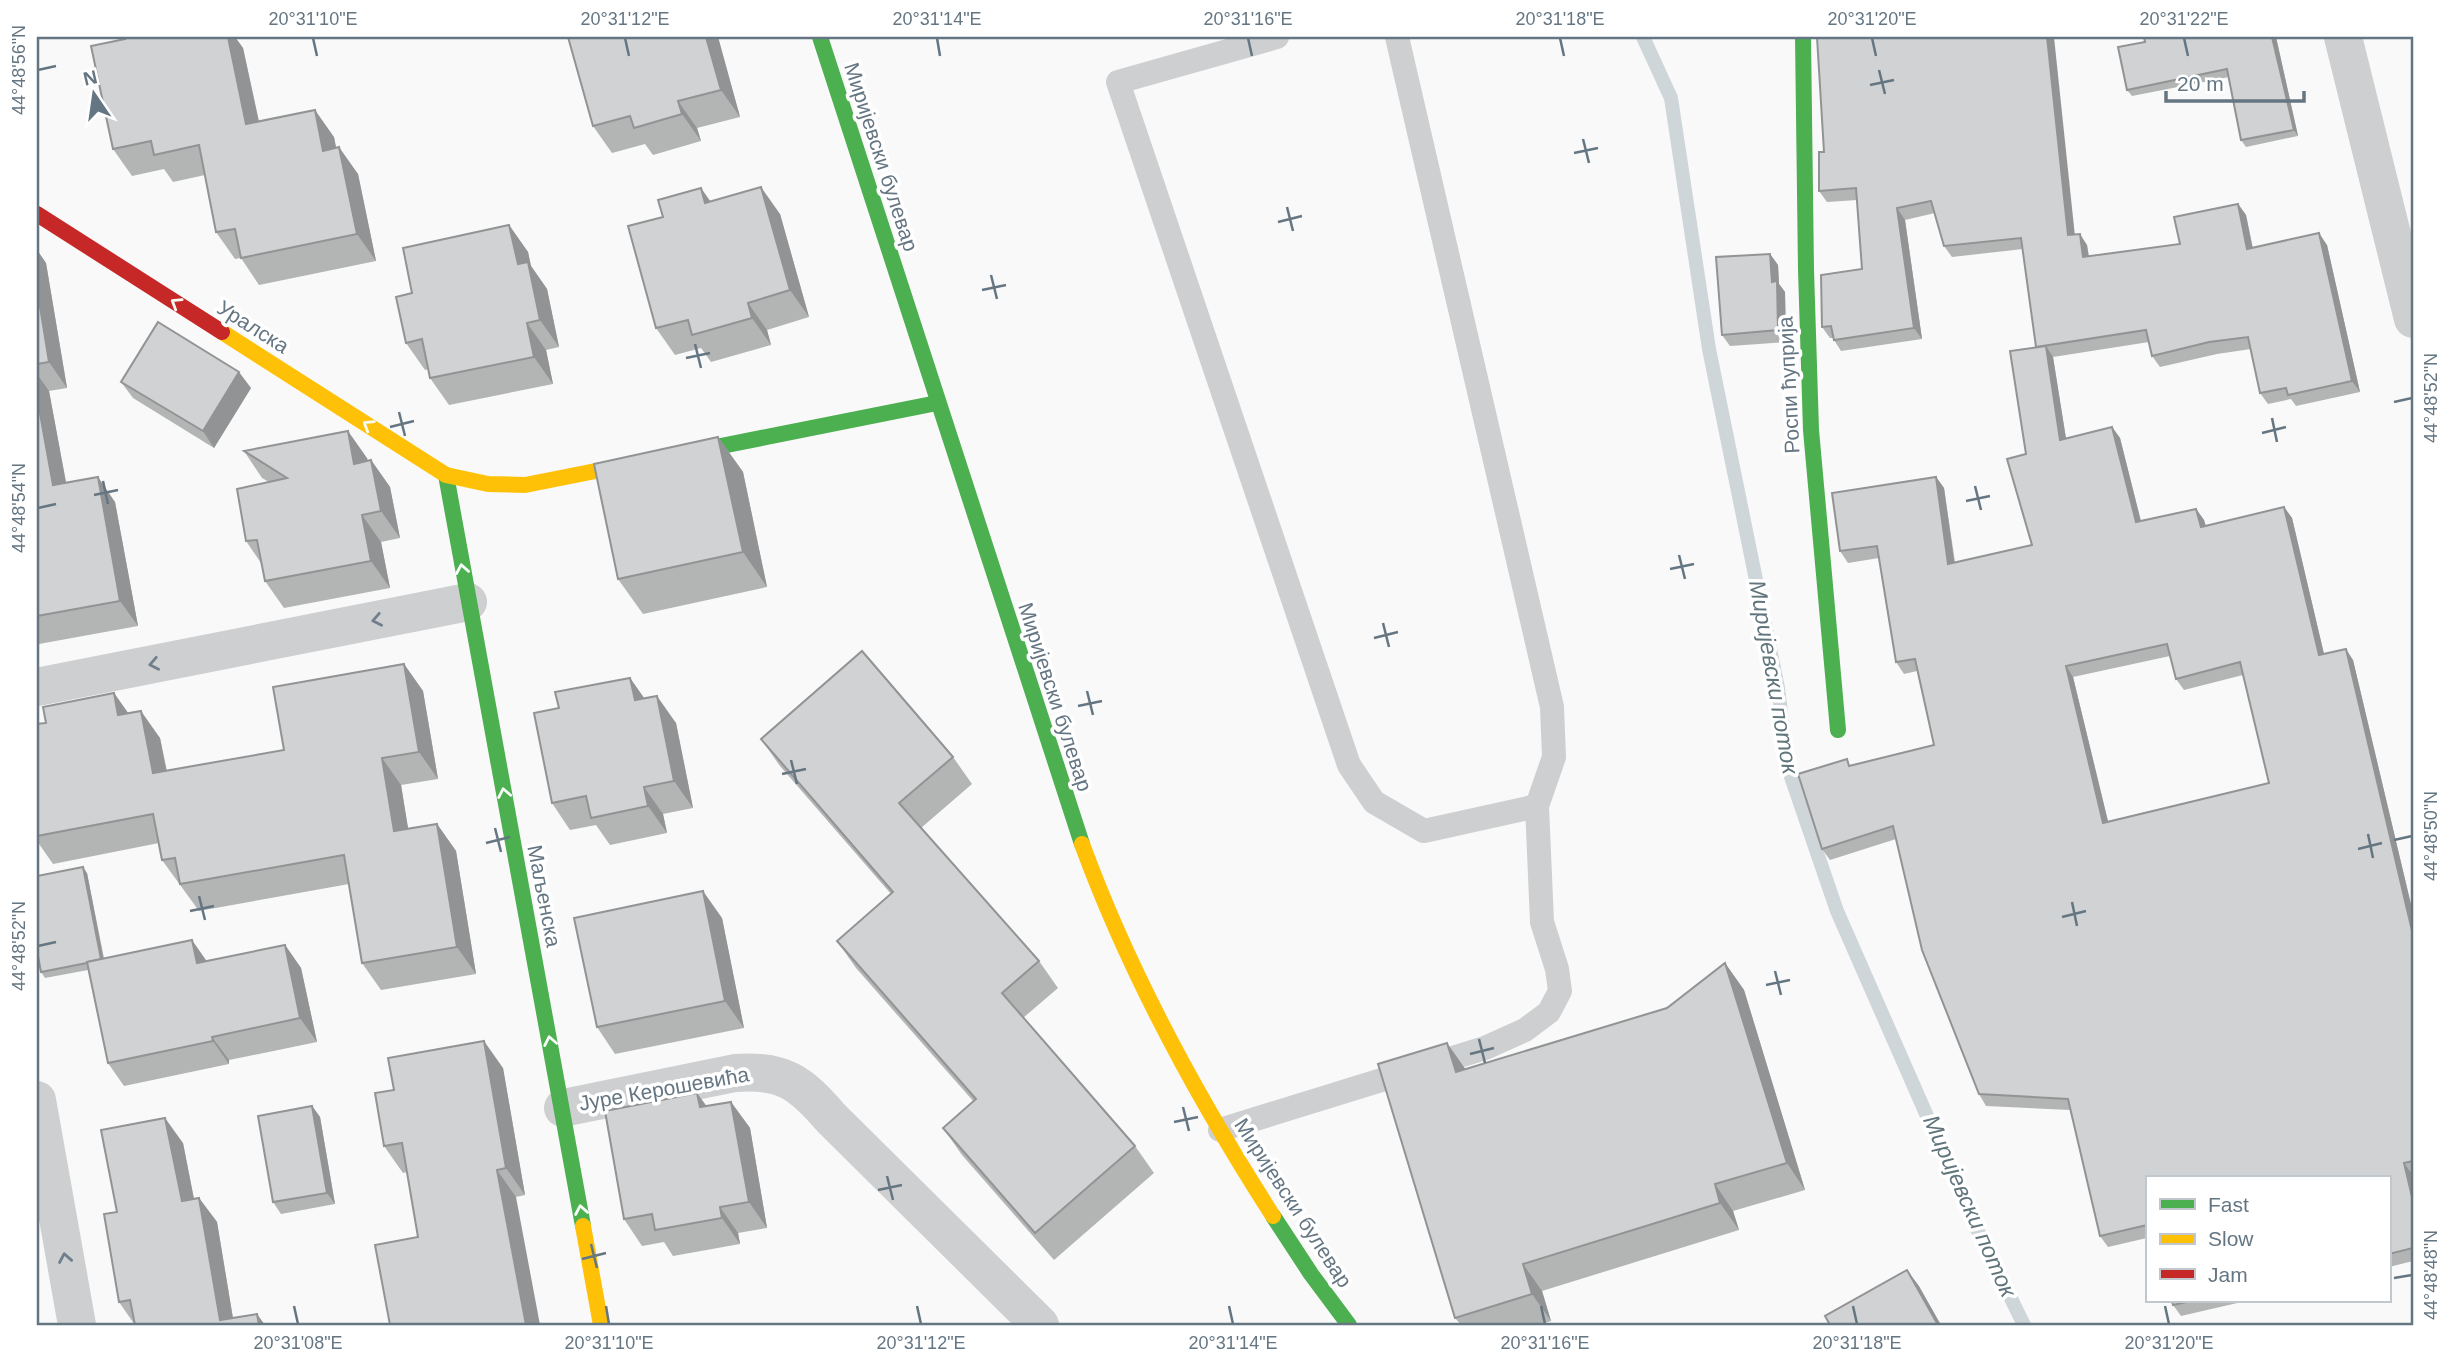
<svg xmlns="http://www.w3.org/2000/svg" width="2450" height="1362" viewBox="0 0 2450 1362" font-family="Helvetica,sans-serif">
	<rect width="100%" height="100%" fill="#f9f9f9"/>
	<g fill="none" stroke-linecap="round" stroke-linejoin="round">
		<polyline stroke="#ced6d9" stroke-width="14" points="1643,37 1671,98 1709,349 1778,688 1788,768 1837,911 1974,1223 2024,1325"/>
		<g stroke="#cecfd0" stroke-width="24">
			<polyline points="1277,37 1118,82 1349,765 1374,802 1424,831 1537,806"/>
			<polyline points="1220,1130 1485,1048 1525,1030 1549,1012 1560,991 1557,969 1542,922 1537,806 1554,757 1552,707 1397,37"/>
		</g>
		<g stroke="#cecfd0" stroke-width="38">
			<polyline points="2343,37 2413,319"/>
			<polyline points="37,687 468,602"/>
			<polyline points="37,1100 77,1325"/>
			<path d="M 563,1108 L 735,1073 C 783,1069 801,1083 831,1118 L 1040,1325"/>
		</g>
		<g stroke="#4caf50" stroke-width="16">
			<polyline points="820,37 1082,844"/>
			<polyline points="1803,37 1806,270 1811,430 1838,730"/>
			<polyline points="636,463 937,403"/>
			<polyline points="446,475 583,1226"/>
			<polyline points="1273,1216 1311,1274 1349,1325"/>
		</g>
		<g stroke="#ffc107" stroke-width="16">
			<polyline points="222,332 446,475 488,484 525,485 636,463"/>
			<path d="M 1082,844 C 1130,975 1198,1099 1273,1216"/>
			<polyline points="583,1226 601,1325"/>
		</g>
		<polyline stroke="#c62828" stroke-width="16" points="37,214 222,332"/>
	</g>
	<g fill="#b3b5b5" fill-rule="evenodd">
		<polygon points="124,37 235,37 243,48 259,121 334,137 336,148 358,174 376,261 259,285 241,258 235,259 216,232 205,175 173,182 164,169 132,176 113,149"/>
		<polygon points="568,37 718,37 740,117 697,128 701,141 653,155 645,144 612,153 593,126"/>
		<polygon points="2276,37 2298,136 2246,147 2241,140 2229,77 2132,96 2127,90"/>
		<path d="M 1824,152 L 2075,234 L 2087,245 L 2089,256 L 2180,244 L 2238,204 L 2246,215 L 2253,248 L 2327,245 L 2360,392 L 2296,406 L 2291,399 L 2268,404 L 2260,393 L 2251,349 L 2217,354 L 2160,367 L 2152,356 L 2149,342 L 2053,357 L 2066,439 L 2112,427 L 2120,438 L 2141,521 L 2196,509 L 2204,520 L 2206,526 L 2284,507 L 2292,518 L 2324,654 L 2353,660 L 2413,913 L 2413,1174 L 2412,1174 L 2413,1179 L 2413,1261 L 2389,1267 L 2389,1178 L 2147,1178 L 2147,1238 L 2108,1247 L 2100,1236 L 2070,1110 L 1986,1106 L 1979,1094 L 1896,839 L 1830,860 L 1822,849 L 1852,765 L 1934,745 L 1917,671 L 1904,674 L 1896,662 L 1879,558 L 1848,563 L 1840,551 L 1936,477 L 1944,488 L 1955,562 L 2032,545 L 2026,454 L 2036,348 L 2023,249 L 1952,257 L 1944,246 L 1935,213 L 1905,220 L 1922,339 L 1841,351 L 1834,340 L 1833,338 L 1830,338 L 1822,327 L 1862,269 L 1857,200 L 1827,202 L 1819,191 ZM 2170,656 L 2176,679 L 2184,690 L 2243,675 L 2269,783 L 2108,821 L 2073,677 Z"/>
		<polygon points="710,201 780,214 809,317 767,330 771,345 711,362 701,348 675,355 656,328 663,217"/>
		<polygon points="509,225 528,252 531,266 547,289 559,347 546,350 553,384 449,405 430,378 428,369 425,370 406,343 412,293"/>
		<polygon points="37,250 46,263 67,388 49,391 66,482 115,502 138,626 39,644 37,641"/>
		<polygon points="1770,254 1778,265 1779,284 1785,292 1786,342 1730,346 1722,335"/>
		<polygon points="121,382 251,388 214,448 133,398"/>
		<polygon points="718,437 743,472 767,587 643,614 618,579"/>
		<polygon points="244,451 367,458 368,461 371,460 390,487 400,538 381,542 390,588 284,608 265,581 261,563 246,541 269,482 262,478"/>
		<polygon points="404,664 423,691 438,779 401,785 408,829 437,824 456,851 476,974 381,990 362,963 349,884 199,911 162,860 159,843 53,864 37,841 37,724 46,723 114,693 128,713 160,738 167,771 284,750"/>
		<polygon points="630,678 644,698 676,723 693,808 663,814 667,833 610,845 596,825 570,830 552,803"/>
		<polygon points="761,739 953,757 972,784 921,828 1039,961 1058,988 1023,1018 1135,1146 1154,1173 1054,1260 962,1155 943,1128 974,1102 856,968 837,941 891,894 780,766"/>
		<polygon points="87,873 104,958 206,961 285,945 301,968 317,1042 229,1060 229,1064 124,1086 108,1063 88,970 45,978 41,972"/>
		<polygon points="722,918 744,1028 615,1054 597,1027"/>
		<polygon points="1725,963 1744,990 1805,1190 1733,1211 1739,1230 1542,1291 1551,1321 1538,1325 1461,1325 1455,1318 1447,1043 1465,1069 1667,1008"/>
		<polygon points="503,1068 525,1195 516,1197 407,1172 403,1173 384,1146 394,1090"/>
		<polygon points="731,1102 750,1128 767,1228 738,1233 740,1244 673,1256 664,1242 642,1246 624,1219"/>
		<polygon points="312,1106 320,1117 335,1204 281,1214 273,1202"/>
		<polygon points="183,1143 194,1199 199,1198 217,1222 233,1318 135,1325 119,1302 117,1212"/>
		<polygon points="2172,1301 2246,1301 2181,1316 2173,1305"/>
	</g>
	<g fill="#929394">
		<polygon points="228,37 235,37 243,48 265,151 246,124"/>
		<polygon points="706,37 718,37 740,117 721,90"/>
		<polygon points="2047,37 2054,37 2076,246 2068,235"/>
		<polygon points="2272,37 2276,37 2298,136 2294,130"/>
		<polygon points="678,101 697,128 701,141 682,114"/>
		<polygon points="315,110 334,137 342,178 323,151"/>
		<polygon points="339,147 358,174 376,261 357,234"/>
		<polygon points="761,187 780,214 809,317 790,290"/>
		<polygon points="701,188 720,215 705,203"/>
		<polygon points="2238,204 2246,215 2255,261 2247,249"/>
		<polygon points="1897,208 1905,220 1922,339 1914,328"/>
		<polygon points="509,225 528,252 531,266 547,289 559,347 540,320 518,264"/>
		<polygon points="2319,233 2327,245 2360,392 2352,381"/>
		<polygon points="2080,234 2087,245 2090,268 2083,257"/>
		<polygon points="37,250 46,263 67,388 49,362 37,288"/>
		<polygon points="1770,254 1778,265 1779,284 1785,292 1786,342 1778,330 1772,282"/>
		<polygon points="748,303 767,330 771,345 752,318"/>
		<polygon points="527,323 546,350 553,384 534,357"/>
		<polygon points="2046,346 2053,357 2068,451 2060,440"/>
		<polygon points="239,372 251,388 214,448 203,431"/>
		<polygon points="37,374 49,391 71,510 53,485 37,397"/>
		<polygon points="2112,427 2120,438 2144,534 2136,522"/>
		<polygon points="348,431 367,458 373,491 354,464"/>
		<polygon points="718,437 743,472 767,587 743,552"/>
		<polygon points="371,460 390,487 400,538 381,511"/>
		<polygon points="98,477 115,502 138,626 120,601"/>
		<polygon points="1936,477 1944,488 1956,575 1948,564"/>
		<polygon points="2284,507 2292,518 2327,667 2319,655"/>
		<polygon points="2196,509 2204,520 2209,539 2201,527"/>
		<polygon points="362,515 381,542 390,588 371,561"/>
		<polygon points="2346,649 2353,660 2413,913 2413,935"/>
		<polygon points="404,664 423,691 438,779 419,752"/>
		<polygon points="2066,666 2073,677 2111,834 2103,823"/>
		<polygon points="630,678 649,705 635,700"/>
		<polygon points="114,693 133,720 118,715"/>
		<polygon points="657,696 676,723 693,808 674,781"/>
		<polygon points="141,711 160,738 172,800 153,773"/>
		<polygon points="382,758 401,785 413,858 394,831"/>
		<polygon points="644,787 663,814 667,833 648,806"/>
		<polygon points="437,824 456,851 476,974 457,947"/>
		<polygon points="83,867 87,873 105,967 101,961"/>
		<polygon points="703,891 722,918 744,1028 725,1001"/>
		<polygon points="192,940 208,963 197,963"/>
		<polygon points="285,945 301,968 317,1042 300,1018"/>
		<polygon points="1725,963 1744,990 1805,1190 1787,1163"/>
		<polygon points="212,1037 229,1060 229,1064 213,1041"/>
		<polygon points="484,1041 503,1068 525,1195 506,1168"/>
		<polygon points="1447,1043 1466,1070 1456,1072"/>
		<polygon points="697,1093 716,1119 700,1107"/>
		<polygon points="731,1102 750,1128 767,1228 749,1202"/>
		<polygon points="312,1106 320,1117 335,1204 327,1193"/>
		<polygon points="165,1118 183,1143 199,1225 182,1201"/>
		<polygon points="2404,1163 2412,1174 2413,1179 2413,1201"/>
		<polygon points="497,1170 516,1197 540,1325 526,1325"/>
		<polygon points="1715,1184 1733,1211 1739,1230 1720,1203"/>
		<polygon points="199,1198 217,1222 234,1325 220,1320"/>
		<polygon points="720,1207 738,1233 740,1244 722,1218"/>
		<polygon points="1523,1264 1542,1291 1551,1321 1532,1294"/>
		<polygon points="1907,1270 1919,1286 1941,1325 1938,1325"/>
		<polygon points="257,1314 265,1325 259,1325"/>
	</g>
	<g fill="#d0d2d3" stroke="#929394" stroke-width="2" fill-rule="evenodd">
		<polygon points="124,37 228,37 246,124 315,110 323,151 339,147 357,234 241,258 235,229 216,232 199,145 154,155 151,141 113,149 91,46 125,39"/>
		<polygon points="568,37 706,37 721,90 678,101 682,114 634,128 630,116 593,126"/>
		<polygon points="1817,37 2047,37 2068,235 2080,234 2083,257 2180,244 2174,217 2238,204 2247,249 2319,233 2352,381 2288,395 2286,388 2260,393 2248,337 2209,342 2152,356 2146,330 2036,347 2021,238 1944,246 1931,201 1897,208 1914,328 1834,340 1831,326 1822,327 1821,275 1862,269 1856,188 1819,191 1819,152 1824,152"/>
		<polygon points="2144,37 2272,37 2294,130 2241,140 2227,69 2127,90 2118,47 2145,42"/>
		<polygon points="761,187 790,290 748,303 752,318 692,335 688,320 656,328 628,226 663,217 658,200 701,188 705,203"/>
		<polygon points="509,225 518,264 528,262 540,320 527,323 534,357 430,378 422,339 406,343 396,297 412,293 403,248"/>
		<polygon points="1770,254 1772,282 1777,281 1778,330 1722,335 1716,257"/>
		<polygon points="37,288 49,362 37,364"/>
		<polygon points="158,322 239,372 203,431 121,382"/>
		<path d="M 2046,346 L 2060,440 L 2112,427 L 2136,522 L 2196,509 L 2201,527 L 2284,507 L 2319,655 L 2346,649 L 2413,935 L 2413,1161 L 2404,1163 L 2413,1201 L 2413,1248 L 2389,1254 L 2389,1178 L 2147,1178 L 2147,1225 L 2100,1236 L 2068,1099 L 1979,1094 L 1922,950 L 1893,826 L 1822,849 L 1798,774 L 1847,759 L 1849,766 L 1934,745 L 1915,659 L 1896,662 L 1877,546 L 1840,551 L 1832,493 L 1936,477 L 1948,564 L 2032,545 L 2007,459 L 2026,454 L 2010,351 ZM 2167,644 L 2176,679 L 2240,662 L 2269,783 L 2103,823 L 2066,666 Z"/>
		<polygon points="37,397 53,485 98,477 120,601 37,616"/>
		<polygon points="348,431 354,464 371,460 381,511 362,515 371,561 265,581 257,540 246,541 237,489 287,478 244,451"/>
		<polygon points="718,437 743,552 618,579 594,464"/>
		<polygon points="862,651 953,757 899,803 1039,961 1002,993 1135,1146 1035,1233 943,1128 976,1099 837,941 893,892 761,739"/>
		<polygon points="404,664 419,752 382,758 394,831 437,824 457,947 362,963 344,855 180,884 175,858 162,860 153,814 37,836 37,724 46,723 43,707 114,693 118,715 141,711 153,773 284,750 273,687"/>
		<polygon points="630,678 635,700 657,696 674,781 644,787 648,806 591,818 586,796 552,803 534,713 559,708 555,692"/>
		<polygon points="83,867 101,959 87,962 87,963 41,972 37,951 37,876"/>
		<polygon points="703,891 725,1001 597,1027 574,918"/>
		<polygon points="192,940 197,963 285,945 300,1018 212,1037 213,1041 108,1063 87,962"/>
		<polygon points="1725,963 1787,1163 1715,1184 1720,1203 1523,1264 1532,1294 1455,1318 1378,1064 1447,1043 1456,1072 1667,1008"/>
		<polygon points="484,1041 506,1168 497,1170 526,1325 390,1325 375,1245 418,1237 402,1143 384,1146 375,1093 394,1090 388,1058"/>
		<polygon points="697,1093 700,1107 731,1102 749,1202 720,1207 722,1218 655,1230 652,1214 624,1219 605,1111"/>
		<polygon points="312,1106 327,1193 273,1202 258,1116"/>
		<polygon points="165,1118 182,1201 199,1198 220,1320 257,1314 259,1325 135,1325 130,1300 119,1302 104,1214 117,1212 101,1130"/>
		<polygon points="1907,1270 1938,1325 1830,1325 1825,1316"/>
		<polygon points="2172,1301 2191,1301 2173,1305"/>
	</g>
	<defs><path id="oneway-chevron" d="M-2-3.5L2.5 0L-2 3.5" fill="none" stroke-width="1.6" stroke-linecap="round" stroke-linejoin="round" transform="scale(1.75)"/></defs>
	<g stroke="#f6fbf6">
		<use href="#oneway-chevron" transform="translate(176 303) rotate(-148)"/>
		<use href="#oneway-chevron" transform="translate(368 425) rotate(-148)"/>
		<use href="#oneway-chevron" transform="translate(462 569) rotate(-100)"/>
		<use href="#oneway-chevron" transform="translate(504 793) rotate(-101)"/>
		<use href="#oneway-chevron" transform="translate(550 1041) rotate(-101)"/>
		<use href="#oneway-chevron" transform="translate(581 1210) rotate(-100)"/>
	</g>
	<g stroke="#707f8b">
		<use href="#oneway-chevron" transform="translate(377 620) rotate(169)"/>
		<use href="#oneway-chevron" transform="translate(154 664) rotate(169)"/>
		<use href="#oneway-chevron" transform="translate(65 1258) rotate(-100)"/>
	</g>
	<path fill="none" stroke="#657683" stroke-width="2.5" d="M 313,38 L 317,56M 625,38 L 629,56M 937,38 L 940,56M 1248,38 L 1252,56M 1560,38 L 1564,56M 1872,38 L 1876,56M 2184,38 L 2188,56M 38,70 L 56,66M 1879,70 L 1885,94M 1870,85 L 1894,80M 1583,139 L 1589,163M 1574,153 L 1598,148M 1287,207 L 1293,231M 1278,222 L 1302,216M 991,275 L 997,299M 982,290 L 1006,285M 695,344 L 701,368M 686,358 L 710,353M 2394,402 L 2412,398M 399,412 L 405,436M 2272,418 L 2277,442M 390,427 L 414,421M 2262,433 L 2286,427M 103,481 L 108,504M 1975,486 L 1981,510M 94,495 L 118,490M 1966,501 L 1990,496M 38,508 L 56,504M 1679,555 L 1685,579M 1670,569 L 1694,564M 1383,623 L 1389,647M 1374,638 L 1398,632M 1087,691 L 1093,715M 1078,706 L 1102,701M 791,760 L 797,784M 782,774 L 806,769M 495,828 L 501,852M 2368,834 L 2373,858M 2394,840 L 2412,836M 486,843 L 510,837M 2358,849 L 2382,843M 199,896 L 205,920M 2072,902 L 2077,926M 190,911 L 214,906M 2062,917 L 2086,911M 38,946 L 56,942M 1775,971 L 1781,995M 1766,985 L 1790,980M 1479,1039 L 1485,1063M 1470,1054 L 1494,1048M 1183,1107 L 1189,1131M 1174,1122 L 1198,1117M 887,1176 L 893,1200M 878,1190 L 902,1185M 591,1244 L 597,1268M 582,1259 L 606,1253M 2394,1278 L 2412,1275M 294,1306 L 298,1324M 606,1306 L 609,1324M 917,1306 L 921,1324M 1229,1306 L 1233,1324M 1541,1306 L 1545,1324M 1853,1306 L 1857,1324M 2165,1306 L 2169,1324"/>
	<g text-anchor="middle" stroke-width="7" stroke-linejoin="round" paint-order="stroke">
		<g font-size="21" fill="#657683" stroke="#fff">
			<text transform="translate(881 157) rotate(72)" y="7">Миријевски булевар</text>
			<text transform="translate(253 327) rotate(32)" y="7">Уралска</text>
			<text transform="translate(1789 385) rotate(-93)" y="7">Роспи ћуприја</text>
			<text transform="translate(1055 697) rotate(72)" y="7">Миријевски булевар</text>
			<text transform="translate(544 896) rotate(79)" y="7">Маљенска</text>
			<text transform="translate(664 1089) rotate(-10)" y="7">Јуре Керошевића</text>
			<text transform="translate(1293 1203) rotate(57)" y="7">Миријевски булевар</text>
		</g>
		<g font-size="23" font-style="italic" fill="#60757c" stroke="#fff">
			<text transform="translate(1774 677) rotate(80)" y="8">Миријевски поток</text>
			<text transform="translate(1970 1206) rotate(66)" y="8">Миријевски поток</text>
		</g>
	</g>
	<rect width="2450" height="1362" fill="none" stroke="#ffffff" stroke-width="77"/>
	<rect x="2146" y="1176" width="245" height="126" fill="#ffffff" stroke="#c1c8cd" stroke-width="2"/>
	<rect x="2160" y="1199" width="35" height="10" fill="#4caf50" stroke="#c1c8cd" stroke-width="2"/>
	<text x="2208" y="1212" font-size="21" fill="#657683">Fast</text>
	<rect x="2160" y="1234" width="35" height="10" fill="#ffc107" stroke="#c1c8cd" stroke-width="2"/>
	<text x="2208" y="1246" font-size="21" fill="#657683">Slow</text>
	<rect x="2160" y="1269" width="35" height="10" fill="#c62828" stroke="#c1c8cd" stroke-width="2"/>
	<text x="2208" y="1282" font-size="21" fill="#657683">Jam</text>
	<g transform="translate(94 94) rotate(347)" stroke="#ffffff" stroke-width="5" paint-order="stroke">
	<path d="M0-5L12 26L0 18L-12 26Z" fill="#657683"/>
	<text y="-10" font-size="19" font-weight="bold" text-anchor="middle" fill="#657683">N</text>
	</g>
	<path d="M2166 91v10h138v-10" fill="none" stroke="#657683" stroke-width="3.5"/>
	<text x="2177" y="91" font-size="21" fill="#657683" stroke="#ffffff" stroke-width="5" paint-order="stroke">20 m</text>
	<rect x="38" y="38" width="2374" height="1286" fill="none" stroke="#657683" stroke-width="2.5"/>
	<g font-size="18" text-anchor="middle" fill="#657683">
		<text x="313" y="25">20°31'10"E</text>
		<text x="625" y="25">20°31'12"E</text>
		<text x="937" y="25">20°31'14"E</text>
		<text x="1248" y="25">20°31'16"E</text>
		<text x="1560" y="25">20°31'18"E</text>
		<text x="1872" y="25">20°31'20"E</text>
		<text x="2184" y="25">20°31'22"E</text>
		<text transform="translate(19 70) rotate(-90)" y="6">44°48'56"N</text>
		<text transform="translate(2431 398) rotate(-90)" y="6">44°48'52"N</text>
		<text transform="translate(19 508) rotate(-90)" y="6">44°48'54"N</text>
		<text transform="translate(2431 836) rotate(-90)" y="6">44°48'50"N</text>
		<text transform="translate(19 946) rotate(-90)" y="6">44°48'52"N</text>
		<text transform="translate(2431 1275) rotate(-90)" y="6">44°48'48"N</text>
		<text x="298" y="1349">20°31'08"E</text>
		<text x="609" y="1349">20°31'10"E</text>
		<text x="921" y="1349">20°31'12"E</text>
		<text x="1233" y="1349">20°31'14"E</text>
		<text x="1545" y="1349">20°31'16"E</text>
		<text x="1857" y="1349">20°31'18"E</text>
		<text x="2169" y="1349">20°31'20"E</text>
	</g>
</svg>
